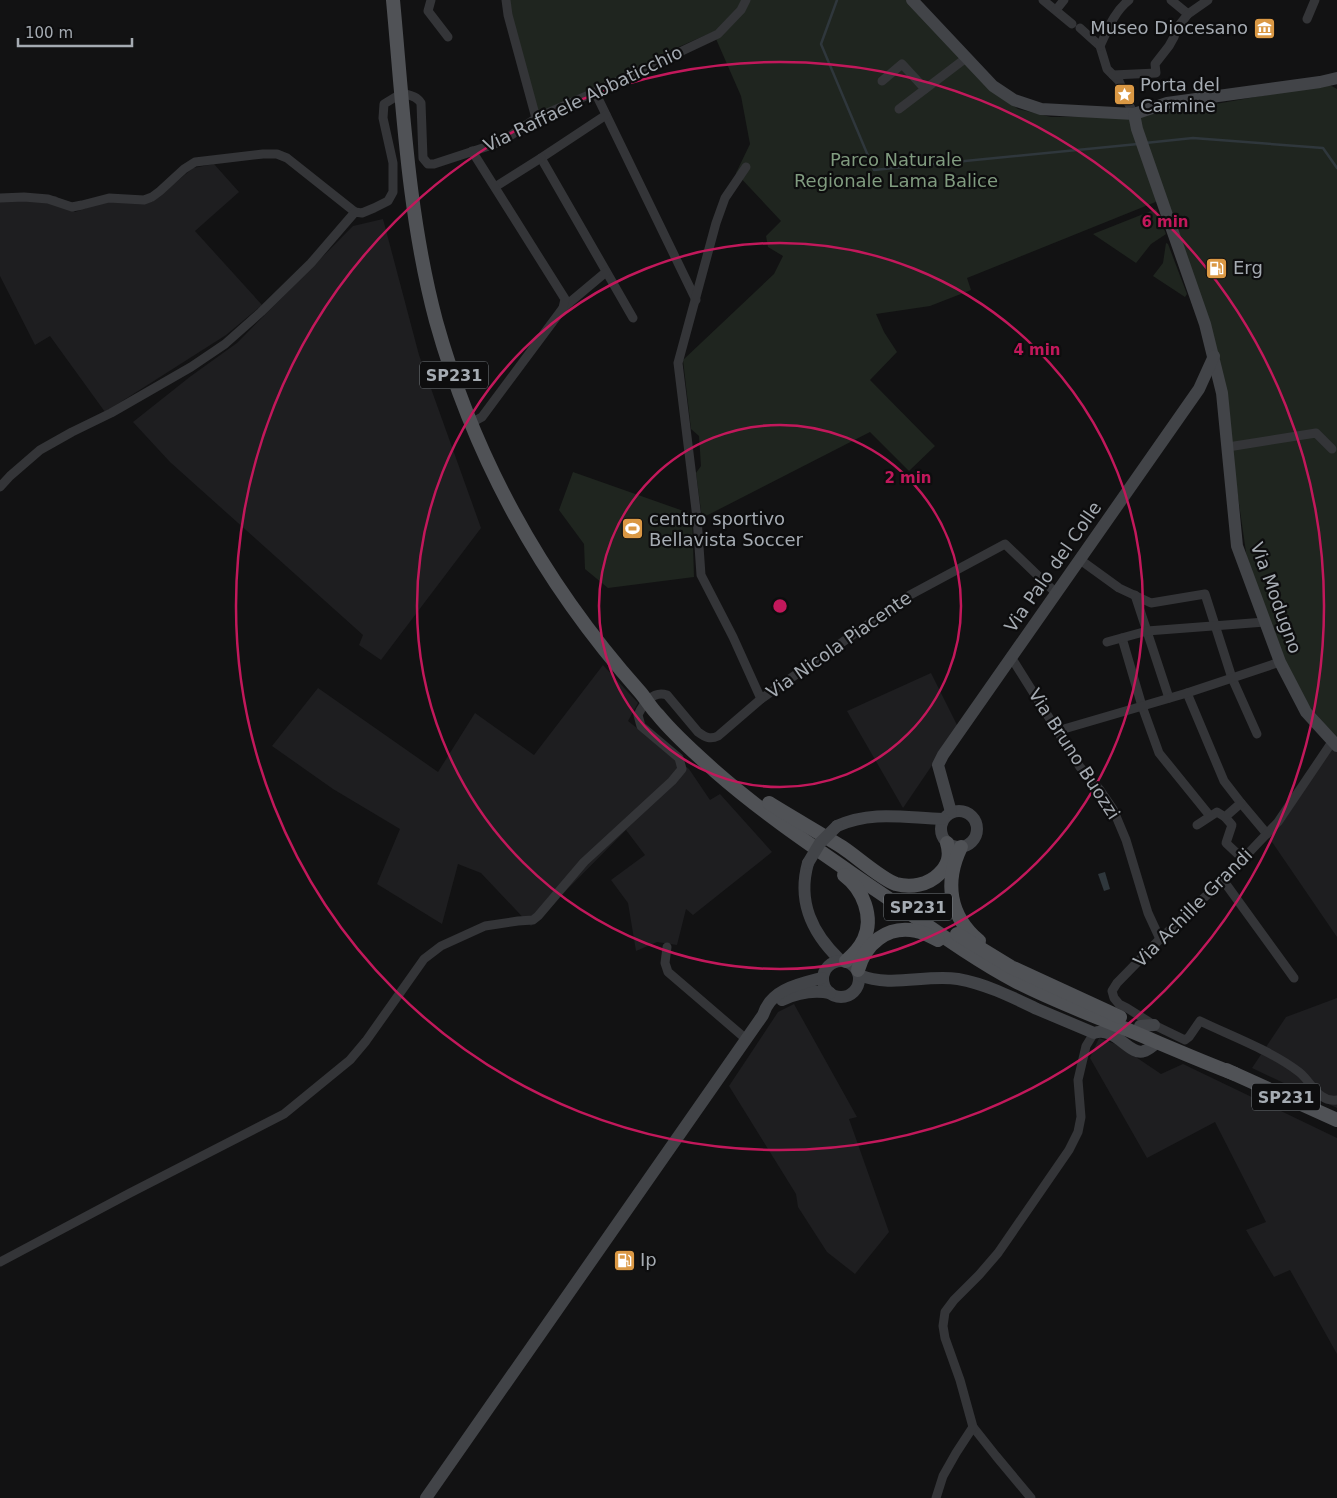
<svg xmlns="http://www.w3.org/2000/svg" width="1337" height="1498" viewBox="0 0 1337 1498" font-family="'DejaVu Sans',sans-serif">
	<rect width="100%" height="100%" fill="#121213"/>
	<g fill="#1e1e20">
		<polygon points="214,164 239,192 195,231 262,305 226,335 105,412 50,336 35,345 0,276 0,194 56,196 75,212 104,202 152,202 193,168"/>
		<polygon points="383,219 419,355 481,528 381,660 359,645 363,635 170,462 133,422 191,376 237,343 353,226"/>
		<polygon points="603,665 638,703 628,721 689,769 710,800 720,794 772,852 693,915 686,909 677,945 657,942 636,951 628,903 611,880 645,855 626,830 531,926 481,873 458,864 442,924 377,884 400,829 333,789 272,746 318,688 438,772 475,713 534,755"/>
		<polygon points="931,673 958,727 903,808 847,711"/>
		<polygon points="1337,741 1337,937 1270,839 1281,825"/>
		<polygon points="1337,998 1337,1108 1252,1068 1286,1017"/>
		<polygon points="794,1004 857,1117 849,1119 889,1232 855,1274 827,1252 798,1207 796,1194 729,1086 778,1012"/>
		<polygon points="1099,1038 1118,1045 1161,1074 1183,1064 1337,1138 1337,1354 1290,1270 1274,1277 1246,1230 1266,1222 1215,1122 1147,1158 1090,1058"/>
	</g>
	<g fill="#1f251f">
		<polygon points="510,0 914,0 991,89 1018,109 1051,117 1122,116 1204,106 1328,84 1337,89 1337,738 1290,684 1249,573 1220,372 1163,199 967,278 971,290 930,306 876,314 884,332 897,352 870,380 935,446 909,471 870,432 702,518 696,473 701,466 699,436 691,429 683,360 774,274 783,256 768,247 766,236 781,221 736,173 750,144 741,96 713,32 651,59 651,62 538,113 511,15"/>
		<polygon points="1156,209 1166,234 1151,244 1136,263 1093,234"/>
		<polygon points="1166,243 1168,244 1187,294 1185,297 1153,276 1163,263"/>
		<polygon points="573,472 692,514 694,577 608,588 585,569 584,544 559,510"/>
	</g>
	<polygon fill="#2f373c" points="1105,872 1110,889 1104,891 1098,874"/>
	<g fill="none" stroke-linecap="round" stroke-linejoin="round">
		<g stroke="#2f373c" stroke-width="2.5">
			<polyline points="837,0 821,44 874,170 1138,144"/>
			<polyline points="1145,143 1193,138 1323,148 1337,168"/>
		</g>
		<g stroke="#343538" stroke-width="9">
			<polyline points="431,0 428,11 448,37"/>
			<polyline points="506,0 508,15 536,118"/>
			<polyline points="1043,0 1072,24"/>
			<polyline points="1171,0 1188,14 1208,0"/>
			<polyline points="1056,10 1064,0"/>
			<polyline points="1307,19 1315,0"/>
			<polyline points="1080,28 1100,46 1107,69 1119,81 1124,93"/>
			<path d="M 1100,46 C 1108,29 1114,12 1129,0"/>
			<polyline points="1113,75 1156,73 1155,64 1169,46 1174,37 1177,28 1188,14"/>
			<polyline points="882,81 902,64 925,89"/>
			<polyline points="595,92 696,300"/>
			<polyline points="1125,97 1134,114"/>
			<polyline points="899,109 966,58"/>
			<polyline points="606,115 541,158 633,318"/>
			<polyline points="746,167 725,198 716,223 678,363 697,518 701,575 733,637 761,699 910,595 1005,544 1056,593"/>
			<polyline points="495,187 541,158"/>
			<polyline points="0,198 24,197 48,199 72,207 82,205 109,198 144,200 152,197 160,191 184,169 195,162 263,154 277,154 287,158 355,212"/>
			<polyline points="563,308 606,272"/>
			<polyline points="471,423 482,417 563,308 565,299 472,151"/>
			<polyline points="1228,447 1316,433 1332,449"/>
			<path d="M 0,487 L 10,476 L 40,450 L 72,432 L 111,413 L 191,367 L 225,344 L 261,312 L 311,263 L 355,212 L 362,213 L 374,208 L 388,201 L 393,192 L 393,163 L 383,118 L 384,104 L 402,93 C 409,95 417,96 421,103 L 423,158 L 428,164 L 434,164 L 501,142 L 538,117 L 595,92 L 718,34 L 741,10 L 746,0"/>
			<polyline points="1079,559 1119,588 1151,603 1205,594 1232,678 1257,734"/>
			<polyline points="1135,595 1169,698"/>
			<polyline points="1122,638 1142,706 1159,753 1210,816"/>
			<polyline points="1107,642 1147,631 1265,622"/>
			<polyline points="1011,657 1080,767 1100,790 1113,809 1126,840 1148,913 1160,939"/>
			<polyline points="1187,693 1224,781 1241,803 1267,834"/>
			<polyline points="1057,731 1187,693 1280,662"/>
			<path d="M 1332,742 L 1278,822 L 1223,880 L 1160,939 L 1117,983 L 1112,991 L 1114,998 L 1119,1004 L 1127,1008 L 1154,1025 L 1185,1040 L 1189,1037 L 1200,1021 C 1231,1036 1272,1051 1299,1072 C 1312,1082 1318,1103 1337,1100"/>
			<polyline points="1225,817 1232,825 1226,843 1243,859"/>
			<polyline points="1197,825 1217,812 1225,817 1241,803"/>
			<polyline points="1223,880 1294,978"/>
			<polyline points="667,947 665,963 668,972 746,1039"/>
			<path d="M 0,1262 L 130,1193 L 284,1114 L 350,1060 L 366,1041 L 424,959 L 441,946 L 485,926 L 518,921 L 533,920 L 538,916 L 584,862 L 672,781 L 682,769 L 679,758 L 641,726 L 638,715 C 643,704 653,690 667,695 L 698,732 C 705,737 710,740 718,736 L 761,699"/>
			<polyline points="973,1427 996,1456 1031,1498"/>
			<polyline points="936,1498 943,1476 956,1453 973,1427 960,1380 945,1338 943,1326 945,1312 954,1300 979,1275 998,1253 1069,1150 1078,1132 1081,1117 1078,1080 1086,1046 1094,1033"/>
		</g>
		<g stroke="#424448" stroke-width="12">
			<polyline points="912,0 993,86 1014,100 1041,109 1134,114 1167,103 1320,82 1337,78"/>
			<polyline points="1134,114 1137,129 1205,324 1222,393 1237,546 1280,662 1306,712 1337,746"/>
			<circle cx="959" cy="829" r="18"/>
			<polyline points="951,812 938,765 943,755 1199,389 1214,356"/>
			<path d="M 837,826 C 872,810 906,818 943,819"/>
			<path d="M 808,863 C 797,902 812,933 840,960"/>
			<circle cx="841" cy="979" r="18"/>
			<path d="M 859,975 C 892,988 925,974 958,979 C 986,984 1012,997 1037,1009 C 1056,1017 1075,1025 1094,1033 C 1115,1025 1130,1057 1144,1051 C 1149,1050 1153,1045 1158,1042"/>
			<path d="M 782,1000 C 797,993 814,990 830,993"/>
			<polyline points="1140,1026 1154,1025"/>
			<path d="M 426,1498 L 763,1015 C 771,989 799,984 822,978"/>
		</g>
		<g stroke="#505256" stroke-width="14">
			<path d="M 393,0 C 403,107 408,216 436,321 C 475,461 544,584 640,692 C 646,699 651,708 658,715 C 675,736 696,754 716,772 C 765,815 821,852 876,890 C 922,921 968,956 1017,982 C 1052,1000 1089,1014 1126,1029 C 1162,1044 1198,1060 1235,1074"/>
			<path d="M 769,803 C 793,818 818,832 842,847 C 856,856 881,879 896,884 C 911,888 928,885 939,874 C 948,865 951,856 947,843"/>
			<path d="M 961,847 C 944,882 949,916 979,941"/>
			<path d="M 844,875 C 863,889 874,917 864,939 C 860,948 853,955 846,961"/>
			<polyline points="957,934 1011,967 1120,1017"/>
			<path d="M 858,970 C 865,944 887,925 916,931 C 924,932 931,937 938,940"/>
			<polyline points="1226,1070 1337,1120"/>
		</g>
		<polyline stroke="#424448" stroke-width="12" points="808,863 820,843 837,826"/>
	</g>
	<g fill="none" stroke="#c2185b" stroke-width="2.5">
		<circle cx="780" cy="606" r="181"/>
		<circle cx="780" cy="606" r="363"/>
		<circle cx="780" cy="606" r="544"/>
	</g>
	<defs>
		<symbol id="museum-square" viewBox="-11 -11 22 22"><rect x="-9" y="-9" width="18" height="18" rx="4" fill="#da9844" stroke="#0d0d0e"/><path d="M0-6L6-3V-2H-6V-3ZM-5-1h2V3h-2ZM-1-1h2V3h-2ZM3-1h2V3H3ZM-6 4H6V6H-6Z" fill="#fff"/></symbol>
		<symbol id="sight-square" viewBox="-11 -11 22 22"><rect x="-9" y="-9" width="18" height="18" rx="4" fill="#da9844" stroke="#0d0d0e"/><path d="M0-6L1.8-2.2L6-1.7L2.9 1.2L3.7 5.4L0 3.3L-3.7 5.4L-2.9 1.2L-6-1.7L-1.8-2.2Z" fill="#fff"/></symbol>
		<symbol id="fuel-square" viewBox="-11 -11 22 22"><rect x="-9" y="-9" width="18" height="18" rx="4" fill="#da9844" stroke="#0d0d0e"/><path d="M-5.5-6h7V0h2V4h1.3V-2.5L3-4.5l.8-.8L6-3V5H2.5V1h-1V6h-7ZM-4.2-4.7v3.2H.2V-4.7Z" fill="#fff"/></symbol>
		<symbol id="stadium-square" viewBox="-11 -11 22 22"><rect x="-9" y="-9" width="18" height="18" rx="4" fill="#da9844" stroke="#0d0d0e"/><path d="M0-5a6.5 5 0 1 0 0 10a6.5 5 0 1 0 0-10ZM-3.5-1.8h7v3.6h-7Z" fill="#fff"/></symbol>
	</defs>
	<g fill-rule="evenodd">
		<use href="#museum-square" x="1252" y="16" width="25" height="25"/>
		<use href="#sight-square" x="1112" y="82" width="25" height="25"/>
		<use href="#fuel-square" x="1204" y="256" width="25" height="25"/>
		<use href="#stadium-square" x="620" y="516" width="25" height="25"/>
		<use href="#fuel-square" x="612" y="1248" width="25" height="25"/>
	</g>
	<g text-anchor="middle" stroke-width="4.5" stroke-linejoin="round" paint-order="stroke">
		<g fill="#0d0d0e" stroke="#777c81" stroke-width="1">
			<rect x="420" y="361.5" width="68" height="27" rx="4"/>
			<rect x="884" y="893.5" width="68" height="27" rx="4"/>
			<rect x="1252" y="1083.5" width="68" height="27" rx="4"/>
		</g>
		<g font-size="16" font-weight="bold" fill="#a5abb2">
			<text x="454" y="381">SP231</text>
			<text x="918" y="913">SP231</text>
			<text x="1286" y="1103">SP231</text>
		</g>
		<g font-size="18" fill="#a5abb2" stroke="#0d0d0e" text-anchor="start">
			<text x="1248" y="34" text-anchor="end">Museo Diocesano</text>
			<text x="1140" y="91">Porta del<tspan x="1140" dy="21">Carmine</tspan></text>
			<text x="1233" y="274">Erg</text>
			<text x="649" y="525">centro sportivo<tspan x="649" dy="21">Bellavista Soccer</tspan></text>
			<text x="640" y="1266">Ip</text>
		</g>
		<g font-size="18" fill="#a5abb2" stroke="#0d0d0e">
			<text transform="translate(583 99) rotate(-26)" y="6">Via Raffaele Abbaticchio</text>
			<text transform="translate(1053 567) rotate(-55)" y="6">Via Palo del Colle</text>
			<text transform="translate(1276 598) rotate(70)" y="6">Via Modugno</text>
			<text transform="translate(839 645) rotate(-35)" y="6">Via Nicola Piacente</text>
			<text transform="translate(1074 754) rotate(57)" y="6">Via Bruno Buozzi</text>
			<text transform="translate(1193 908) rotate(-45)" y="6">Via Achille Grandi</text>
		</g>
		<g font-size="18" fill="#809b7f" stroke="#0d0d0e">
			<text x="896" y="166">Parco Naturale<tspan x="896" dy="21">Regionale Lama Balice</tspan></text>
		</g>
	</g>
	<circle cx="780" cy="606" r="8" fill="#c2185b" stroke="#0d0d0e" stroke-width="2.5"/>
	<g font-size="15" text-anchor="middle" font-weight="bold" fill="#c2185b" stroke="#0d0d0e" stroke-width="4.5" stroke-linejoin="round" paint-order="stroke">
		<text x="1165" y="227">6 min</text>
		<text x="1037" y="355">4 min</text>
		<text x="908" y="483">2 min</text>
	</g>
	<path d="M18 38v8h114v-8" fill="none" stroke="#a5abb2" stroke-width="2.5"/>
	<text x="25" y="38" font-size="15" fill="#a5abb2" stroke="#0d0d0e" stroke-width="4" paint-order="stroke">100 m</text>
</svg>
